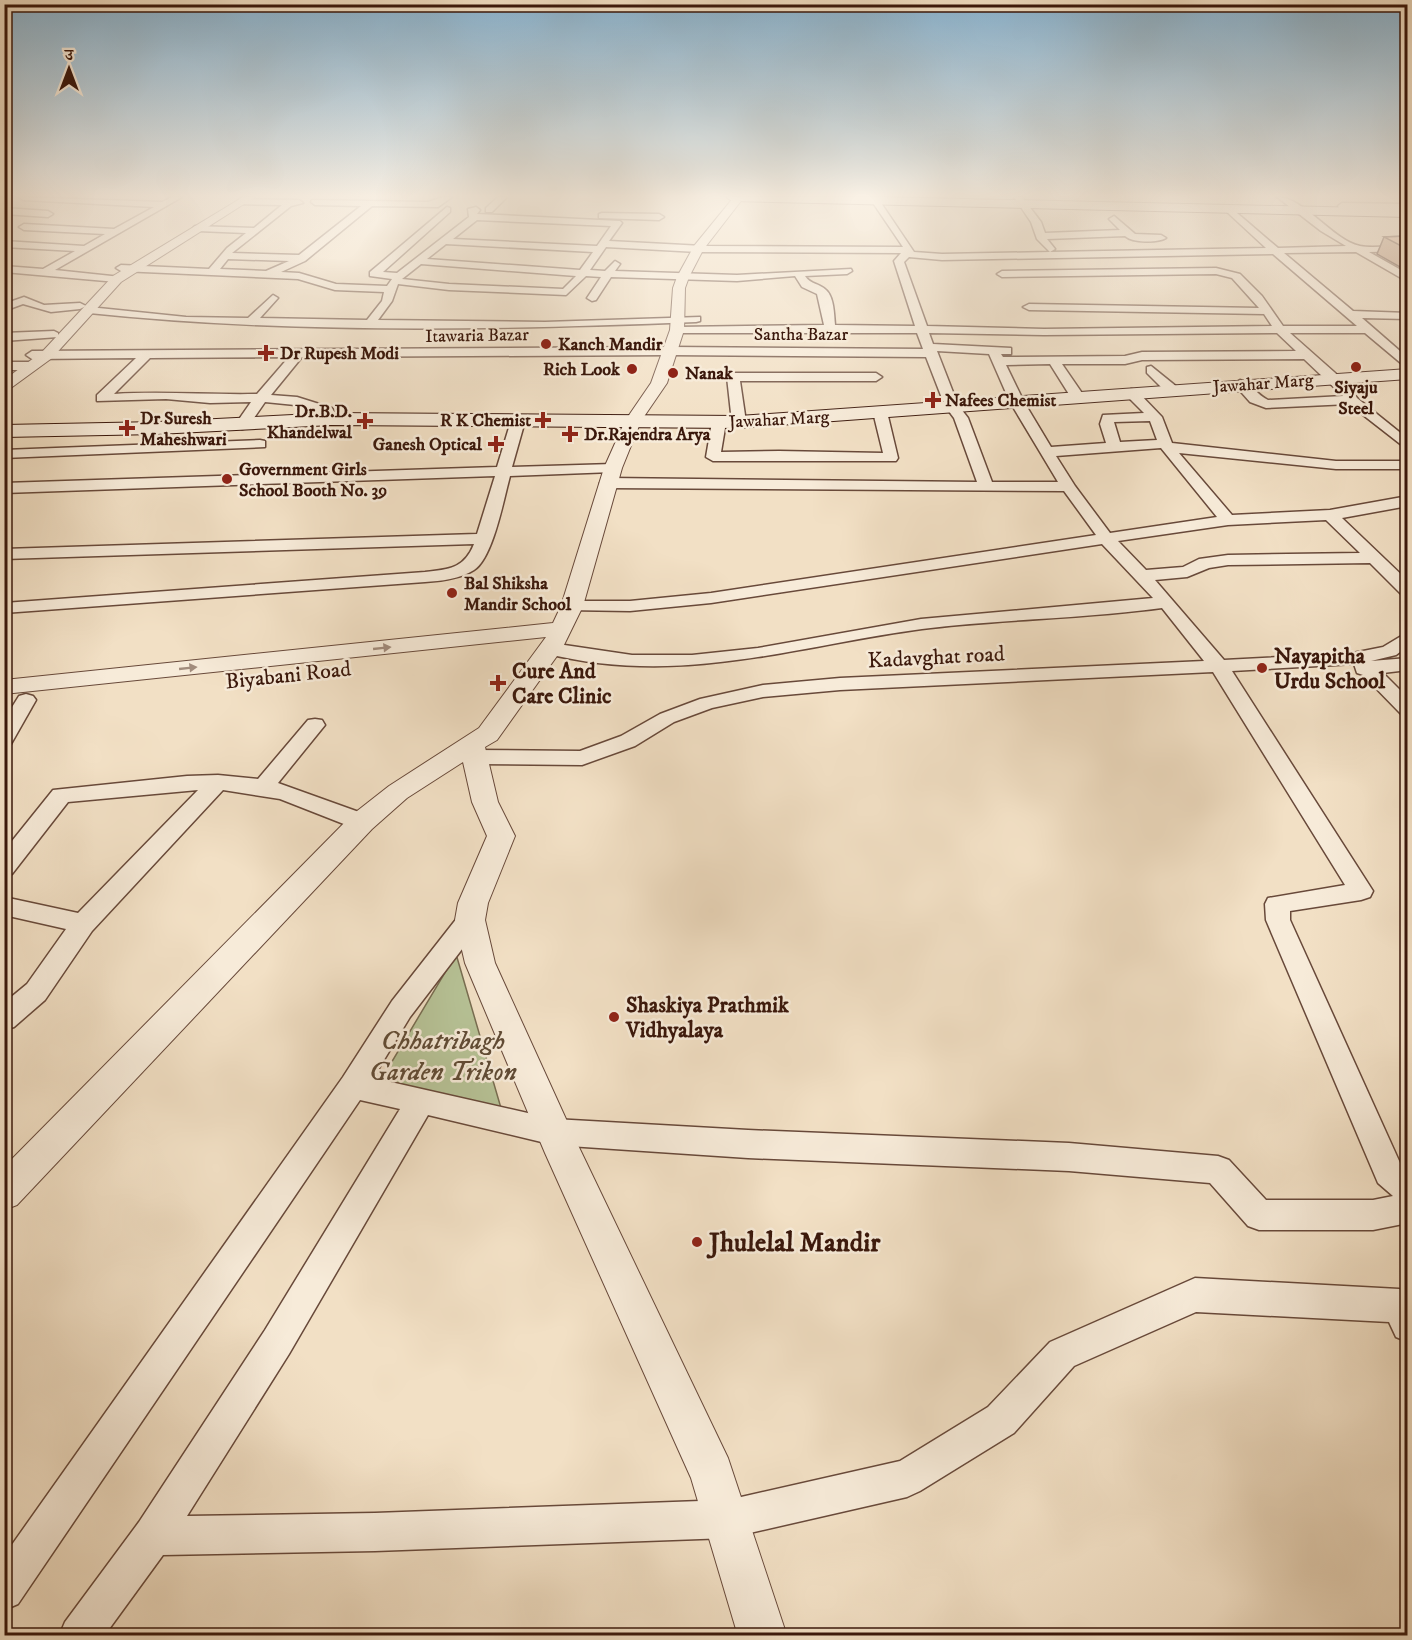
<svg xmlns="http://www.w3.org/2000/svg" width="1412" height="1640" viewBox="0 0 1412 1640" font-family="'IM FELL DW Pica','Noto Serif Devanagari',serif">
	<rect width="100%" height="100%" fill="#f2e0c5"/>
	<filter id="stains"><feTurbulence type="fractalNoise" baseFrequency=".00333" numOctaves="4"/><feColorMatrix values="0 0 0 0 .2 0 0 0 0 .09 0 0 0 0 .02 0 0 0 .5 -.17"/></filter>
	<radialGradient id="worn" r=".72"><stop offset=".6" stop-color="#630" stop-opacity="0"/><stop offset="1" stop-color="#630" stop-opacity=".3"/></radialGradient>
	<polygon fill="#b7c397" stroke="#786d51" stroke-width="1.5" points="456,954 501,1108 378,1085"/>
	<g fill="none" stroke-linecap="round" stroke-linejoin="round">
		<defs>
			<g id="minor">
				<polygon points="19,197 162,202 172,197 182,197 55,270 121,277 122,279 117,282 4,272 4,266 43,269 75,251 4,247 4,241 84,246 105,234 24,230 19,227 24,224 114,229 154,207 23,200"/>
				<path d="M 443,197 L 452,197 L 438,207 L 372,206 L 305,261 L 281,272 L 299,273 L 336,284 L 387,286 L 392,279 L 370,276 L 370,272 L 447,207 L 450,208 L 450,212 L 383,272 L 397,273 L 469,217 L 468,209 L 476,207 L 480,210 L 477,214 L 620,221 L 622,223 L 609,241 L 703,246 L 903,247 L 869,197 L 877,197 L 914,252 L 942,254 L 1050,252 L 1037,239 L 1031,222 L 1014,197 L 1022,197 L 1041,222 L 1045,233 L 1120,230 L 1109,219 L 1114,216 L 1135,234 L 1161,235 L 1166,238 C 1158,243 1133,243 1125,236 L 1047,239 L 1055,249 L 1050,252 L 1266,248 L 1227,212 L 1226,210 L 1230,207 L 1278,248 L 1346,246 L 1321,231 L 1277,197 C 1304,197 1332,240 1360,246 C 1375,249 1393,245 1408,245 L 1408,251 L 1369,252 L 1408,274 L 1408,282 L 1356,252 L 1284,253 L 1353,311 L 1408,313 L 1408,319 L 1362,318 L 1408,358 L 1408,369 L 1365,333 L 1290,333 L 1351,387 L 1357,398 L 1408,439 L 1408,450 L 1349,404 L 1266,408 L 1250,402 L 1234,384 L 1240,380 C 1251,383 1257,395 1268,400 L 1343,396 L 1304,359 L 1142,360 L 1125,364 L 1062,364 L 1084,396 L 1077,400 L 1072,399 L 1050,364 L 1006,365 L 1024,402 L 1051,447 L 1106,443 L 1100,424 L 1103,415 L 1144,413 L 1124,393 L 1131,389 L 1136,390 L 1162,417 L 1172,443 L 1336,461 L 1408,461 L 1408,469 L 1336,469 L 1179,453 L 1232,515 L 1330,510 L 1408,496 L 1408,506 L 1342,518 L 1408,581 L 1408,596 L 1402,595 L 1370,563 L 1228,565 L 1209,568 L 1187,577 L 1155,580 L 1224,660 L 1353,653 L 1383,647 L 1408,632 L 1408,646 L 1396,655 L 1371,661 L 1408,658 L 1408,670 L 1383,673 L 1408,698 L 1408,716 L 1401,714 L 1363,675 L 1357,673 L 1354,664 L 1232,671 L 1373,891 L 1370,897 L 1361,900 L 1290,911 L 1290,920 L 1400,1163 L 1408,1170 L 1408,1223 L 1373,1230 L 1259,1230 L 1248,1226 L 1210,1183 L 1069,1171 L 748,1158 L 554,1145 L 428,1115 L 289,1354 L 187,1516 L 375,1513 L 728,1500 L 900,1461 L 988,1407 L 1050,1342 L 1195,1278 L 1399,1289 L 1408,1293 L 1408,1342 L 1396,1337 L 1389,1322 L 1196,1312 L 1074,1366 L 1014,1433 L 920,1491 L 907,1497 L 728,1538 L 375,1551 L 163,1555 L 104,1636 L 59,1636 L 65,1622 L 139,1522 L 265,1330 L 400,1109 L 360,1100 L 18,1604 L 4,1610 L 4,1556 L 343,1077 L 392,1001 L 461,913 L 470,911 L 479,913 L 482,920 L 479,927 L 410,1017 L 373,1078 L 554,1119 L 748,1130 L 1069,1143 L 1218,1156 L 1229,1160 L 1266,1200 L 1373,1200 L 1393,1196 L 1378,1183 L 1266,920 L 1265,904 L 1268,898 L 1345,885 L 1213,672 L 840,690 L 763,697 L 712,708 L 674,722 L 635,746 L 582,765 L 474,764 L 467,762 L 463,757 L 467,752 L 474,750 L 580,751 L 621,736 L 660,714 L 700,699 L 763,685 L 840,678 L 1204,661 L 1162,608 C 1082,619 1001,619 922,629 C 790,647 679,687 544,653 L 542,649 L 544,645 L 551,643 L 632,655 L 692,655 L 758,648 L 921,619 L 1153,598 L 1102,544 L 711,603 L 630,611 L 566,610 L 563,606 L 566,602 L 572,601 L 630,601 L 711,593 L 1096,535 L 1064,491 L 608,488 L 600,483 L 608,478 L 977,482 L 954,418 L 945,406 L 926,357 L 670,355 L 302,357 L 271,395 L 297,397 L 332,408 L 338,419 L 336,422 L 326,422 L 322,414 L 295,405 L 265,402 L 247,428 L 242,429 L 235,425 L 251,402 L 210,403 L 166,399 L 97,401 L 97,395 L 136,358 L 32,359 L 26,355 L 32,351 L 670,347 L 923,349 L 917,333 L 677,333 L 671,330 L 677,327 L 824,325 L 817,294 L 802,287 L 795,276 L 737,281 L 611,277 L 596,300 L 592,301 L 587,298 L 601,277 L 586,276 L 566,295 L 449,290 L 398,284 L 392,301 L 378,320 L 545,322 L 700,317 L 700,321 L 696,322 C 495,330 289,334 89,313 L 83,310 L 89,307 L 186,317 L 248,318 L 273,295 L 278,298 L 260,318 L 367,320 L 382,301 L 384,292 L 335,290 L 298,279 L 121,271 L 116,268 L 121,265 L 209,269 L 227,248 L 246,233 L 198,231 L 193,228 L 195,226 L 254,228 L 282,205 L 237,204 L 236,202 L 240,199 L 299,200 L 303,203 L 291,206 L 232,253 L 299,255 L 361,206 L 315,205 L 311,202 L 312,200 L 428,202 ZM 477,220 L 611,226 L 597,246 L 453,239 ZM 446,244 L 593,252 L 580,270 L 427,259 ZM 606,247 L 698,252 L 901,253 L 894,261 L 915,326 L 835,325 C 834,314 834,297 826,290 C 819,283 811,285 805,276 L 847,274 L 852,271 L 851,269 L 737,275 L 615,271 L 620,264 L 615,261 L 605,271 L 590,270 ZM 1273,254 L 1357,326 L 1283,326 L 1262,296 L 1240,274 L 1216,268 L 1002,271 L 997,274 L 1002,277 L 1216,274 L 1232,278 L 1259,308 L 1029,304 L 1023,307 L 1029,310 L 1264,314 L 1272,326 L 1044,329 L 927,326 L 904,262 L 909,257 L 942,260 ZM 228,259 L 289,261 L 266,271 L 220,269 ZM 421,264 L 576,276 L 563,289 L 449,284 L 402,279 ZM 929,333 L 1044,335 L 1277,333 L 1296,351 L 1142,352 L 1125,356 L 1003,357 L 1001,354 L 1011,354 L 1011,348 L 933,344 ZM 937,351 L 989,354 L 1010,402 L 1058,482 L 992,482 L 968,418 L 958,405 ZM 289,357 L 257,394 C 209,395 162,391 114,394 L 150,358 ZM 1150,421 L 1157,440 L 1120,442 L 1114,422 ZM 1161,448 L 1217,517 L 1110,533 L 1075,486 L 1056,456 ZM 1326,520 L 1360,553 L 1228,555 L 1199,559 L 1183,567 L 1146,570 L 1118,541 L 1228,525 Z"/>
				<polygon points="498,197 507,197 492,212 486,212 486,208"/>
				<polygon points="1342,203 1408,204 1408,210 1339,208 1338,206"/>
				<polygon points="4,208 48,211 53,214 48,217 4,214"/>
				<polygon points="602,213 659,214 664,217 659,220 599,218 599,214"/>
				<polygon points="24,297 44,305 80,303 86,306 80,309 51,312 23,304 4,311 4,304"/>
				<polygon points="54,331 58,333 58,337 4,341 4,333"/>
				<polygon points="4,362 33,362 39,366 33,370 4,370"/>
				<polygon points="1151,366 1177,387 1177,393 1167,393 1147,373 1147,367"/>
				<polygon points="733,373 876,373 882,377 876,381 740,381 746,422 739,426 732,422 727,377"/>
				<polygon points="880,408 887,412 898,458 896,461 713,461 706,457 712,422 719,418 726,422 721,452 779,451 883,453 873,412"/>
				<path d="M 518,417 L 525,421 L 512,467 L 613,464 L 620,468 L 613,472 L 510,476 C 504,498 493,558 474,570 C 460,579 441,581 425,582 L 4,613 L 4,603 L 425,572 C 449,569 464,569 474,544 L 4,559 L 4,549 L 477,534 L 495,476 L 4,493 L 4,483 L 497,467 L 511,421 Z"/>
				<polygon points="260,440 265,441 265,447 4,458 4,450"/>
				<polygon points="26,694 33,696 36,700 11,744 4,745 4,720 19,696"/>
				<polygon points="315,719 322,720 325,725 278,783 370,816 373,822 370,828 362,830 354,828 280,799 223,790 92,931 45,1000 14,1027 4,1030 4,1003 27,984 66,929 4,915 4,897 78,913 198,790 68,802 12,874 4,876 4,851 53,790 187,776 218,775 258,779 308,720"/>
			</g>
			<g id="tertiary">
				<polygon points="243,197 255,197 121,282 52,358 4,393 4,380 42,352 113,276"/>
				<polygon points="734,197 744,197 703,250 689,277 685,288 684,330 667,383 641,421 622,468 583,606 562,649 497,740 485,747 498,802 515,836 488,903 485,920 495,963 576,1141 728,1458 787,1636 738,1636 691,1478 545,1153 465,963 455,920 458,903 487,836 472,802 463,762 407,798 372,829 17,1205 4,1210 4,1167 352,815 389,786 479,728 546,637 4,694 4,680 553,623 561,606 604,468 625,421 651,383 670,330 673,288 677,277 694,246"/>
			</g>
			<g id="secondary">
				<polygon points="726,197 879,197 1408,209 1408,217 732,201"/>
				<polygon points="1408,369 1408,379 739,428 331,425 157,434 4,437 4,425 157,422 331,413 739,416"/>
			</g>
		</defs>
		<use href="#minor" stroke="#68493a" stroke-width="3"/>
		<use href="#tertiary" stroke="#68493a" stroke-width="2"/>
		<use href="#secondary" stroke="#3a170b" stroke-width="2"/>
		<use href="#minor" fill="#f7ebd9" fill-rule="evenodd"/>
		<use href="#tertiary" fill="#f7ebd9" fill-rule="evenodd"/>
		<use href="#secondary" fill="#f7ebd9" fill-rule="evenodd"/>
	</g>
	<polygon fill="#be9477" stroke="#3a170b" stroke-width="1.5" points="1407,236 1407,271 1377,254 1384,237"/>
	<polygon fill="#ddac8a" stroke="#3a170b" stroke-width="1.5" points="1407,236 1407,249 1384,237"/>
	<defs><path id="oneway-solid" d="M-6-.8H1V-3.2L6.5 0L1 3.2V.8H-6Z" transform="scale(1.5)"/></defs>
	<g fill="#a28c7c">
		<use href="#oneway-solid" transform="translate(382 648) rotate(-6)"/>
		<use href="#oneway-solid" transform="translate(188 668) rotate(-6)"/>
	</g>
	<linearGradient id="sky" x2="0" y2="1"><stop stop-color="#8ab7d6"/><stop offset="0.46" stop-color="#f9f1e5"/><stop offset="1" stop-color="#f9f1e5" stop-opacity="0"/></linearGradient>
	<rect width="1412" height="426" fill="url(#sky)"/>
	<g fill="#8f2418" stroke="#f7ebd9" stroke-width="2">
		<circle cx="546" cy="344" r="6"/>
		<path d="M263 344h6v6h6v6h-6v6h-6v-6h-6v-6h6z"/>
		<circle cx="1356" cy="367" r="6"/>
		<circle cx="632" cy="369" r="6"/>
		<circle cx="673" cy="373" r="6"/>
		<path d="M930 391h6v6h6v6h-6v6h-6v-6h-6v-6h6z"/>
		<path d="M540 411h6v6h6v6h-6v6h-6v-6h-6v-6h6z"/>
		<path d="M362 412h6v6h6v6h-6v6h-6v-6h-6v-6h6z"/>
		<path d="M124 419h6v6h6v6h-6v6h-6v-6h-6v-6h6z"/>
		<path d="M567 425h6v6h6v6h-6v6h-6v-6h-6v-6h6z"/>
		<path d="M493 435h6v6h6v6h-6v6h-6v-6h-6v-6h6z"/>
		<circle cx="227" cy="479" r="6"/>
		<circle cx="452" cy="593" r="6"/>
		<circle cx="1262" cy="668" r="6"/>
		<path d="M495 674h6v6h6v6h-6v6h-6v-6h-6v-6h6z"/>
		<circle cx="614" cy="1017" r="6"/>
		<circle cx="697" cy="1242" r="6"/>
	</g>
	<g text-anchor="middle" stroke-width="5" stroke-linejoin="round" paint-order="stroke">
		<g font-size="18" fill="#3a170b" stroke="#f7ebd9">
			<text x="801" y="340">Santha Bazar</text>
			<text transform="translate(477 335) rotate(-1)" y="6">Itawaria Bazar</text>
			<text transform="translate(1263 383) rotate(-4)" y="6">Jawahar Marg</text>
			<text transform="translate(779 419) rotate(-3)" y="6">Jawahar Marg</text>
		</g>
		<g font-size="18" font-weight="bold" fill="#3a170b" stroke="#f7ebd9" text-anchor="start">
			<text x="558" y="350">Kanch Mandir</text>
			<text x="280" y="359">Dr Rupesh Modi</text>
			<text x="620" y="375" text-anchor="end">Rich Look</text>
			<text x="685" y="379">Nanak</text>
			<text x="1356" y="393" text-anchor="middle">Siyaju<tspan x="1356" dy="21">Steel</tspan></text>
			<text x="945" y="406">Nafees Chemist</text>
			<text x="352" y="417" text-anchor="end">Dr.B.D.<tspan x="352" dy="21">Khandelwal</tspan></text>
			<text x="140" y="424">Dr Suresh<tspan x="140" dy="21">Maheshwari</tspan></text>
			<text x="531" y="426" text-anchor="end">R K Chemist</text>
			<text x="584" y="440">Dr.Rajendra Arya</text>
			<text x="482" y="450" text-anchor="end">Ganesh Optical</text>
			<text x="239" y="475">Government Girls<tspan x="239" dy="21">School Booth No. 39</tspan></text>
			<text x="464" y="589">Bal Shiksha<tspan x="464" dy="21">Mandir School</tspan></text>
		</g>
		<g font-size="22" font-weight="bold" fill="#3a170b" stroke="#f7ebd9" text-anchor="start">
			<text x="1274" y="663">Nayapitha<tspan x="1274" dy="25">Urdu School</tspan></text>
			<text x="512" y="678">Cure And<tspan x="512" dy="25">Care Clinic</tspan></text>
			<text x="626" y="1012">Shaskiya Prathmik<tspan x="626" dy="25">Vidhyalaya</tspan></text>
		</g>
		<g font-size="22" fill="#3a170b" stroke="#f7ebd9">
			<text transform="translate(936 656) rotate(-3)" y="8">Kadavghat road</text>
			<text transform="translate(288 674) rotate(-6)" y="8">Biyabani Road</text>
		</g>
		<g font-size="27" font-style="italic" fill="#604b35" stroke="#f7ebd9">
			<text x="443" y="1049">Chhatribagh<tspan x="443" dy="31">Garden Trikon</tspan></text>
		</g>
		<g font-size="27" font-weight="bold" fill="#3a170b" stroke="#f7ebd9" text-anchor="start">
			<text x="709" y="1251">Jhulelal Mandir</text>
		</g>
	</g>
	<rect width="1412" height="1640" fill="none" stroke="#f2e0c5" stroke-width="24"/>
	<rect x="6" y="6" width="1400" height="1628" fill="none" stroke="#3a170b" stroke-width="3"/>
	<rect x="12" y="12" width="1388" height="1616" fill="none" stroke="#3a170b" stroke-width="1.5"/>
	<g transform="translate(69 69)" stroke="#f7ebd9" stroke-width="4.5" paint-order="stroke">
	<path d="M0-4.5L10 22L0 15L-10 22Z" fill="#3a170b"/>
	<text y="-9" font-size="16" font-weight="bold" text-anchor="middle" fill="#3a170b">उ</text>
	</g>
	<rect width="100%" height="100%" filter="url(#stains)"/>
	<rect width="100%" height="100%" fill="url(#worn)"/>
</svg>
